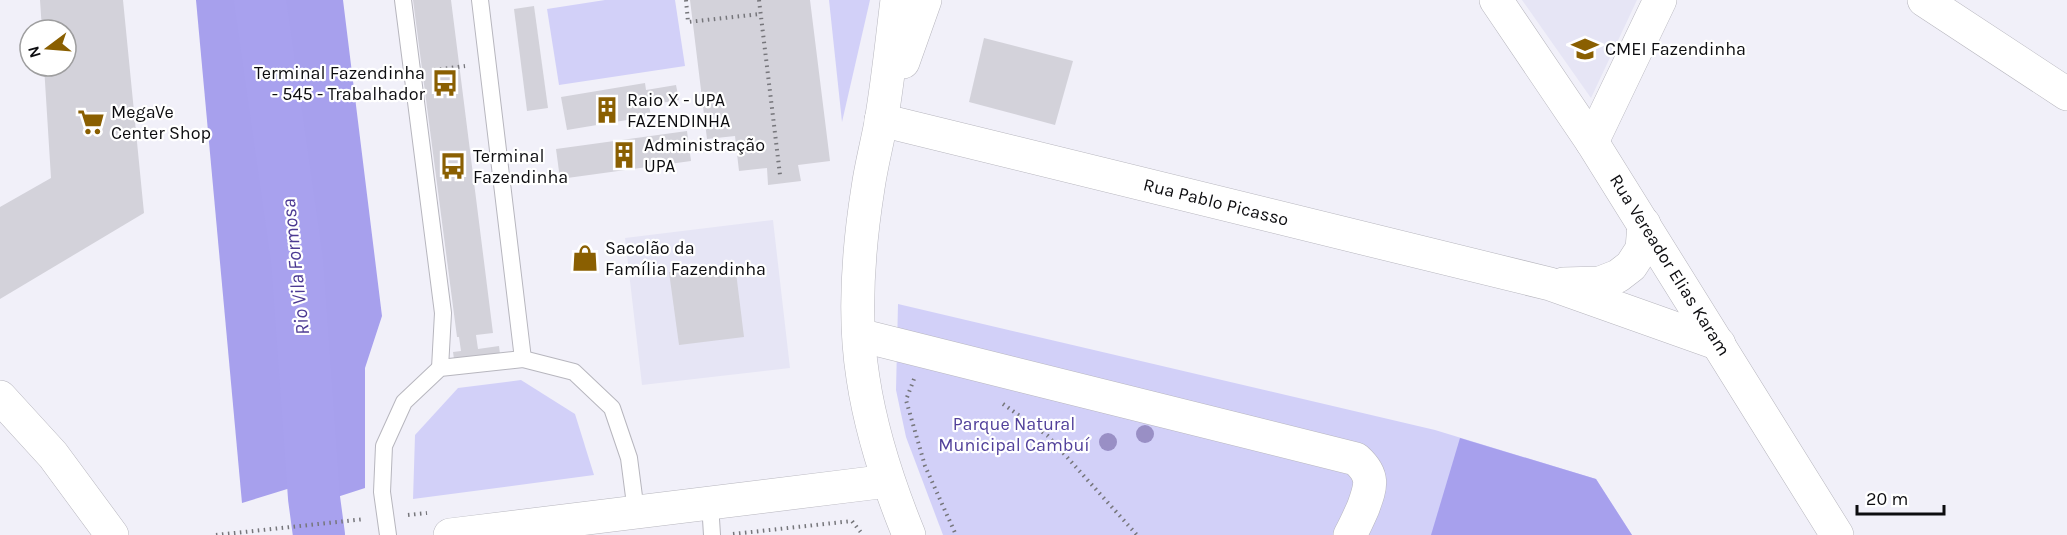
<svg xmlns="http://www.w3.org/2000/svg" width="2067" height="535" viewBox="0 0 2067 535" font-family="Karla,sans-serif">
	<rect width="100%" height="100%" fill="#f1f0f9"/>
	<g fill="#e6e5f5">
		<polygon points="1522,0 1637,0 1591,98"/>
		<polygon points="773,220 790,368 642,385 625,238"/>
	</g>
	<g fill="#d2d0f8">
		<polygon points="605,0 675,0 685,66 559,85 547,9"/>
		<polygon points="829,0 870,0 842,122"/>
		<polygon points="898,304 1435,430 1596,479 1632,535 943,535 906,437 896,390"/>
		<polygon points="521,380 575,414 594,475 413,499 415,435 458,388"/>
	</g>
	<g fill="#a7a0ed">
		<polygon points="196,0 242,0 284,261 297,486 242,503"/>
		<polygon points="282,0 343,0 382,316 365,368 365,488 331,499"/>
		<polygon points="1460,438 1596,479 1632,535 1431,535"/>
	</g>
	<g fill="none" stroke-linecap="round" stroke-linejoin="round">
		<polyline stroke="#a8a1ee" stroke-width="52" points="260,0 297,260 314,498 319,535"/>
	</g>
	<g fill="#d3d2da">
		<polygon points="40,0 123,0 144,213 0,299 0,207 51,178 44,66 66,66 66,30 42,30"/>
		<polygon points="413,0 451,0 493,333 476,335 478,349 499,346 500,354 454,359 453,352 461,351 459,337 457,337"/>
		<polygon points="690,0 810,0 830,161 798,165 801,181 768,185 767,168 739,171 735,136 707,139"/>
		<polygon points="534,6 548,108 527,111 514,9"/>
		<polygon points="984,38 1073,61 1055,125 969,102"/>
		<polygon points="645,83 646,90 676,85 679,100 649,105 651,116 567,130 561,97"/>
		<polygon points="687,131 691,161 560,179 556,149"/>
		<polygon points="735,264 744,337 679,345 669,272"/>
	</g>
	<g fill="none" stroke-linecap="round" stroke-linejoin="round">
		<defs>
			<g id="lane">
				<polyline points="403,0 443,313 440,368"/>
				<polyline points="480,0 523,359"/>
				<polyline points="710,503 712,535"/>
				<polyline points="388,535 382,492 384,446 404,402 440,368 523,359 574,372 612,408 629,458 636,512"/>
			</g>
			<g id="street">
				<polyline points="1592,142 1660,0"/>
				<path d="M 859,335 L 1356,459 C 1375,476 1371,486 1363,508 C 1359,517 1355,526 1350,535"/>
			</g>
			<g id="secondary">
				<path d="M 897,0 C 892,40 888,81 881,122 C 877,144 871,166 868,188 C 858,251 853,316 863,378 C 871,431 889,486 909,535"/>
				<polyline points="1496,0 1592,142 1837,535"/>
				<polyline points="1924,0 2067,94"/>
				<polyline points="903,62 925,0"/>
				<polyline points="881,120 1550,284 1719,344"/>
				<polyline points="1563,284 1600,283 1618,276 1631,266 1642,249 1644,224"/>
				<polyline points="0,397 53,455 112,535"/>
				<polyline points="450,535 888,481"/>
			</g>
		</defs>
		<use href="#lane" stroke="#b7b6be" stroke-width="18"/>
		<use href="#street" stroke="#b7b6be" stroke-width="34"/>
		<use href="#secondary" stroke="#b7b6be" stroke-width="34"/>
		<g stroke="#76767b" stroke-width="4" stroke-dasharray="1.5 4.5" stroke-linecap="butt">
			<polyline points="686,0 688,22 760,14"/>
			<polyline points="759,0 780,175"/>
			<polyline points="434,70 465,66"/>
			<polyline points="914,379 906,400 925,466 956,535"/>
			<polyline points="1003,404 1048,436 1137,535"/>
			<polyline points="408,515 427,513"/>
			<polyline points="733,534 852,521 863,535"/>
			<polyline points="216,535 365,519"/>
		</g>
		<use href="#lane" stroke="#fff" stroke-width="16"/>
		<use href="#street" stroke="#fff" stroke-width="33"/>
		<use href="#secondary" stroke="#fff" stroke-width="33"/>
	</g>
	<g fill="#998fc5">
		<circle cx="1145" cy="434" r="9"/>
		<circle cx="1108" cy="442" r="9"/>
	</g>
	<defs>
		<symbol id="school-bare" viewBox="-9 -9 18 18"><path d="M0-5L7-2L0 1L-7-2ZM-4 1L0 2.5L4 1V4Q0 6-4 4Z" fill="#8a5f01" stroke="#fff" stroke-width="2.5" paint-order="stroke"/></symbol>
		<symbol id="bus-bare" viewBox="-9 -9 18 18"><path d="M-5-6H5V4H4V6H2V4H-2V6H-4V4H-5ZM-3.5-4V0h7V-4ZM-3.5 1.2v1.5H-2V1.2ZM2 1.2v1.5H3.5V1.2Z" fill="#8a5f01" stroke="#fff" stroke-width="2.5" paint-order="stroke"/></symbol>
		<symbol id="building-bare" viewBox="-9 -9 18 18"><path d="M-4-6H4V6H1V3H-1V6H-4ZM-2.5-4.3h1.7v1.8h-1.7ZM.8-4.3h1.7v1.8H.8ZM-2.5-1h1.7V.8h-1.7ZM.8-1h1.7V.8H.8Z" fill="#8a5f01" stroke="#fff" stroke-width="2.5" paint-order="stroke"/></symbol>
		<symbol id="supermarket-bare" viewBox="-9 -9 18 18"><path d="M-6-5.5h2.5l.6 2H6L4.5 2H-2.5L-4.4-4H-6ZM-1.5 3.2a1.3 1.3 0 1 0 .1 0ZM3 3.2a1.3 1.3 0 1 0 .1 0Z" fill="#8a5f01" stroke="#fff" stroke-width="2.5" paint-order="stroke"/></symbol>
		<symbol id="shop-bare" viewBox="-9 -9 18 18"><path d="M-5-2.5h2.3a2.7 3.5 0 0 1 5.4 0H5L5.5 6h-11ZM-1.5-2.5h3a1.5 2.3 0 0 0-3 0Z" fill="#8a5f01" stroke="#fff" stroke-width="2.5" paint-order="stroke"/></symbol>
	</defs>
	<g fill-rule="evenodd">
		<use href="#school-bare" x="1566" y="30" width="38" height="38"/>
		<use href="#bus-bare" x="426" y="64" width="38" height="38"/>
		<use href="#building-bare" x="588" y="91" width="38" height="38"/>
		<use href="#supermarket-bare" x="72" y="103" width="38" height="38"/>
		<use href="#building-bare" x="605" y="136" width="38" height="38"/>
		<use href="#bus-bare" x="434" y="147" width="38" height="38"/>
		<use href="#shop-bare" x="566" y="239" width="38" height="38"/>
	</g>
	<g text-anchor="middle" stroke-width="4.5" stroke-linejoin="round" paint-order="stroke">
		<g font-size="18" fill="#0d0d10" stroke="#fff" text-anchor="start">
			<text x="1605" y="55">CMEI Fazendinha</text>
			<text x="425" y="79" text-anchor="end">Terminal Fazendinha<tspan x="425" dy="21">- 545 - Trabalhador</tspan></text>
			<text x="627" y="106">Raio X - UPA<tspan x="627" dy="21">FAZENDINHA</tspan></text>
			<text x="111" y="118">MegaVe<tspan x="111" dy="21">Center Shop</tspan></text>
			<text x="644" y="151">Administração<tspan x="644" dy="21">UPA</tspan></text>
			<text x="473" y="162">Terminal<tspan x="473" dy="21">Fazendinha</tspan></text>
			<text x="605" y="254">Sacolão da<tspan x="605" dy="21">Família Fazendinha</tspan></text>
		</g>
		<g font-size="18" fill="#0d0d10" stroke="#fff">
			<text transform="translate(1216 202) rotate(14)" y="6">Rua Pablo Picasso</text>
			<text transform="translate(1670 265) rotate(58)" y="6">Rua Vereador Elias Karam</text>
		</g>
		<g font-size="18" fill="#51409a" stroke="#fff">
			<text x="1014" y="430">Parque Natural<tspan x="1014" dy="21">Municipal Cambuí</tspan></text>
		</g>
		<g font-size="20" font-style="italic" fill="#4c3a93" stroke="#fff">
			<text transform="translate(295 267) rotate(-96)" y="7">Rio Vila Formosa</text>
		</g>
	</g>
	<g transform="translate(48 48) rotate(254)"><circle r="28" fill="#ffffff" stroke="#9e9e9f" stroke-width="1.5"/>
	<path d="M0-4.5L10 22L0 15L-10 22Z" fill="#8a5f01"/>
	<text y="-9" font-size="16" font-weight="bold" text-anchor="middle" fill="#0d0d10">N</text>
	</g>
	<path d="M1857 505v9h87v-9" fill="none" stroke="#0d0d10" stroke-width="3"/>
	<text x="1866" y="505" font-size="18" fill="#0d0d10" stroke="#ffffff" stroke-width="4.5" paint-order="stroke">20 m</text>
</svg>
